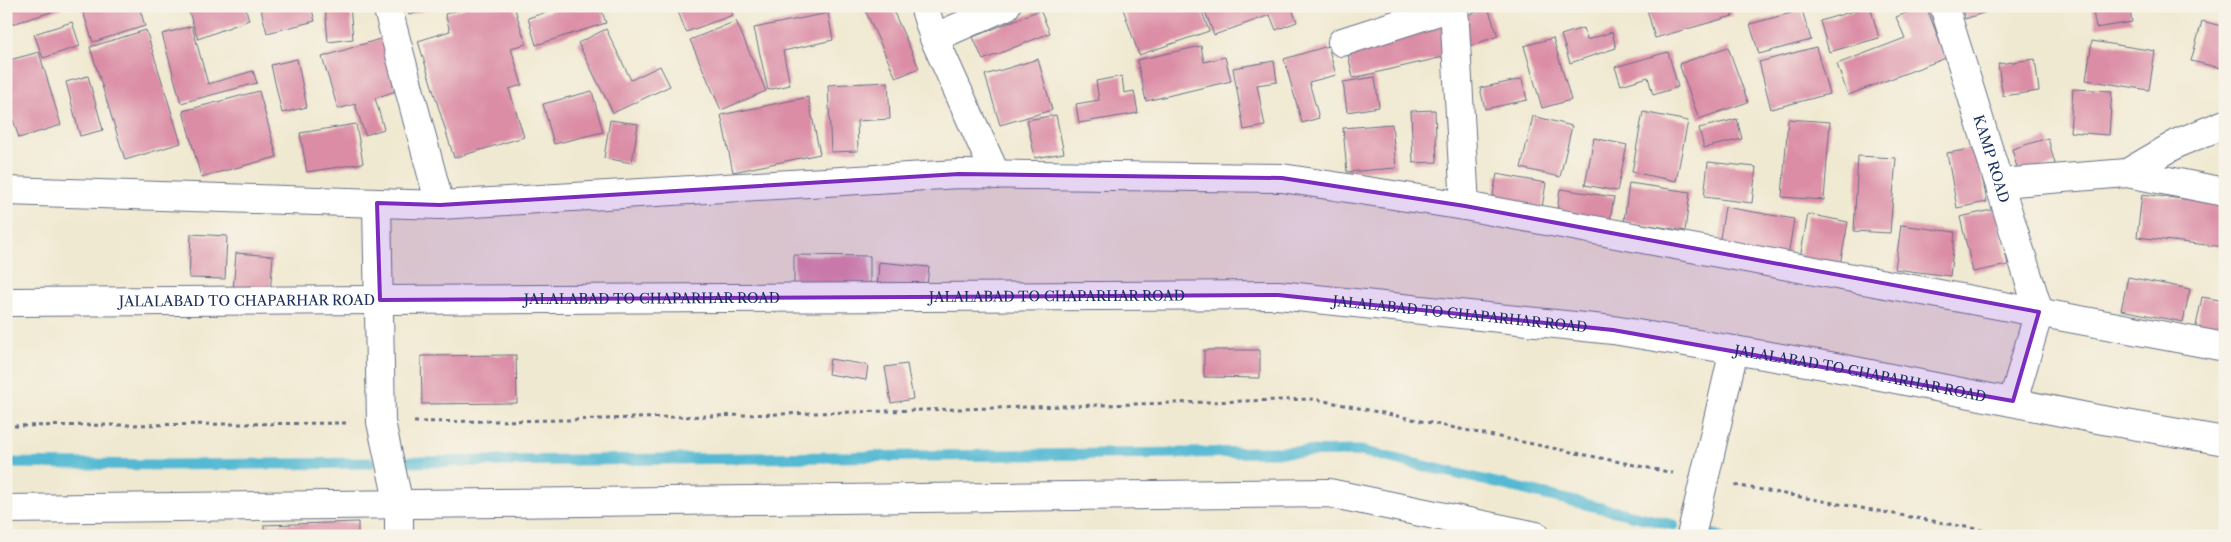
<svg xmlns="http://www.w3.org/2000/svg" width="2231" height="542" viewBox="0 0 2231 542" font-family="'Libre Caslon Text',serif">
	<rect width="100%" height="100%" fill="#f7f3e8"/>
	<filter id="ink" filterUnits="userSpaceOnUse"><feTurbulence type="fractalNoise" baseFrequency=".02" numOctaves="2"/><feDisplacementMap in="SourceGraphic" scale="10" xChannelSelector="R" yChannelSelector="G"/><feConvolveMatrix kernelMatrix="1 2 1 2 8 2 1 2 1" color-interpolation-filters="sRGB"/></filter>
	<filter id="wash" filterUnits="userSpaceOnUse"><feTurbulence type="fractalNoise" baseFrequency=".0096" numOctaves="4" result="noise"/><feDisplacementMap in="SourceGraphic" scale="20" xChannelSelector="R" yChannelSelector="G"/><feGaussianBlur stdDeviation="1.12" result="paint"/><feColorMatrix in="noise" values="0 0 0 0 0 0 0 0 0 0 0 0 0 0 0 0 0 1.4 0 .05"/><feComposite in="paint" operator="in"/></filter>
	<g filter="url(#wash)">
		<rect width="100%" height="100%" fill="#f0e9d1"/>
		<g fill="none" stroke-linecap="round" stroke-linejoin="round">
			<g stroke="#54b9d3" stroke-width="11">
				<polyline points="409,462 1361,451 1673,525"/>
				<polyline points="6,463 165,465 370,463"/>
				<polyline points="1711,534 1719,536"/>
			</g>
		</g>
		<g id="blocks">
			<g fill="#db8da6">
				<polygon points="6,6 60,6 61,9 6,26"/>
				<polygon points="81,6 139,6 145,26 93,42"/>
				<polygon points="187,6 245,6 249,20 198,39"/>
				<polygon points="260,6 311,6 315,21 267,33"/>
				<polygon points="325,6 350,6 353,39 328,42"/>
				<polygon points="406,6 436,6 436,7 409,15"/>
				<polygon points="464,6 514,6 526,44 511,48 522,85 509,89 524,137 454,158 418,41 450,31 445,14 465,8"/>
				<polygon points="565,6 600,6 606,23 536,45 528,18"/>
				<polygon points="676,6 729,6 733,15 686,32"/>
				<polygon points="868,6 891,6 919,68 896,78 864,8"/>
				<polygon points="1122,6 1200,6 1209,31 1139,55"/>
				<polygon points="1203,6 1298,6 1292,9 1297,22 1276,30 1270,15 1214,35"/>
				<polygon points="1646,6 1730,6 1733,16 1655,38"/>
				<polygon points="1870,6 1879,38 1829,52 1820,21"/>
				<polygon points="1924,6 1926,6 1946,58 1848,95 1837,64 1905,38 1896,17"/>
				<polygon points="1961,6 1987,6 1989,11 1965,19"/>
				<polygon points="2092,6 2129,6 2132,22 2096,28"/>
				<polygon points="1488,8 1498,36 1467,47 1456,19"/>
				<polygon points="1040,10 1050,33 983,60 973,37"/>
				<polygon points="1802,10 1811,40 1759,54 1750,24"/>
				<polygon points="828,13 833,40 783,51 790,85 768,90 754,28"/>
				<polygon points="736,21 766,91 721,110 690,40"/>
				<polygon points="2202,21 2225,27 2225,69 2191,61"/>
				<polygon points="72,22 80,46 43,58 34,34"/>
				<polygon points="1444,22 1452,55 1353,78 1346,45"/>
				<polygon points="192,26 208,84 253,71 257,83 181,103 162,34"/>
				<polygon points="1583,28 1587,40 1612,32 1616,48 1570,63 1561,35"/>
				<polygon points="606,29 631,80 660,66 670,86 613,113 578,43"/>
				<polygon points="146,30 181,143 125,160 90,47"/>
				<polygon points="386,37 402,89 375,98 384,129 365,135 355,104 338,109 322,57"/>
				<polygon points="1553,38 1571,100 1542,108 1524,46"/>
				<polygon points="2092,41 2155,51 2149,90 2086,80"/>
				<polygon points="1201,46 1204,62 1225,57 1231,81 1146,101 1137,60"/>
				<polygon points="1328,46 1336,75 1309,82 1319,118 1302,123 1284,59"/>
				<polygon points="1728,47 1748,102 1699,119 1679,64"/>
				<polygon points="1816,47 1829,94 1771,109 1759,62"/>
				<polygon points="39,52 61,125 19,138 6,98 6,61"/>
				<polygon points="1668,52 1678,87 1653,95 1648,77 1621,85 1615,67"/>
				<polygon points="297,59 307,107 282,113 271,65"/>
				<polygon points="1038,59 1052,110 1000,125 985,75"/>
				<polygon points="2035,59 2039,91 2003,96 1998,64"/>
				<polygon points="1274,61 1277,82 1257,85 1265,126 1244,130 1233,68"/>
				<polygon points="88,76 103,130 80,136 66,82"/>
				<polygon points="1122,76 1124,93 1134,91 1138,113 1079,123 1076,104 1099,100 1096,81"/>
				<polygon points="1375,77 1379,107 1347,112 1343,82"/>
				<polygon points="1522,79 1527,100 1485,109 1480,88"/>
				<polygon points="888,82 890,119 857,121 858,151 831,152 828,85"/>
				<polygon points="2073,89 2112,91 2109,135 2070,132"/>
				<polygon points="259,91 277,157 201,177 183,111"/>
				<polygon points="592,91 603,132 554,144 543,104"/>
				<polygon points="808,97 820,154 733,172 721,115"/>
				<polygon points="1435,110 1437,162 1413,163 1411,111"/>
				<polygon points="1643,112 1688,121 1676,181 1632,172"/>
				<polygon points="1056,115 1064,153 1035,158 1027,120"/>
				<polygon points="1533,116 1572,126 1560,177 1521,168"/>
				<polygon points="1737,119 1742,139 1704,148 1699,128"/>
				<polygon points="1788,119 1830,122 1824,200 1782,197"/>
				<polygon points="610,120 638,124 632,163 604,158"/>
				<polygon points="356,124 363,163 307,172 300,133"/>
				<polygon points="1392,124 1396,168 1347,172 1343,128"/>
				<polygon points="1594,138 1627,145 1617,191 1585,185"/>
				<polygon points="2048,138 2055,164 2019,175 2012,149"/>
				<polygon points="1977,148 1987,202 1957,208 1947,153"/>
				<polygon points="1858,156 1896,158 1890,233 1854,231"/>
				<polygon points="1708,162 1756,167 1752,203 1704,197"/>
				<polygon points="1497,174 1546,183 1541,214 1491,205"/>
				<polygon points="1629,183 1690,192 1685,231 1624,221"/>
				<polygon points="1560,189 1614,197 1609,227 1556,219"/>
				<polygon points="2142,194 2225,204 2225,247 2137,237"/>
				<polygon points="1725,207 1794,219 1787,263 1718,251"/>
				<polygon points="1996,209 2008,265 1973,272 1960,217"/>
				<polygon points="1808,214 1848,222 1840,265 1800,258"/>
				<polygon points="1901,225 1955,232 1950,276 1895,269"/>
				<polygon points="191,234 227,236 225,279 189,278"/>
				<polygon points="236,253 273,256 270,295 233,292"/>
				<polygon points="794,255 870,256 870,291 794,290"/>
				<polygon points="879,262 929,267 926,294 877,289"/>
				<polygon points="2128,277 2190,289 2183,322 2121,310"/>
				<polygon points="2202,297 2225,301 2225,337 2195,331"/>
				<polygon points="1204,350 1260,350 1260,378 1204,377"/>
				<polygon points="516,355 517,403 422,404 421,356"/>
				<polygon points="830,359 868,365 866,380 828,374"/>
				<polygon points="907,364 913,399 891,403 885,367"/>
				<polygon points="358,522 358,536 264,536 264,525"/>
			</g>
		</g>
	</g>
	<g filter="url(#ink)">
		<use href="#blocks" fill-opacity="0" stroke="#667086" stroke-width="1"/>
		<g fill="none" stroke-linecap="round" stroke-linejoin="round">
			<defs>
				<g id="minor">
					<polyline points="387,6 440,205"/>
					<polyline points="924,6 934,38 996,175"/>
					<path id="s1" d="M 1944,6 L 2039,312 L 2013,401"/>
					<polyline points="1454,7 1465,206"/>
					<polyline points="934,38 1006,6"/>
					<polyline points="1342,42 1455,6"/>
					<polyline points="2127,173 2180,142 2225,124"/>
					<polyline points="2000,183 2127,173 2225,192"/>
					<polyline points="6,191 440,205 959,174 1282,178 1465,206 2225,347"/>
					<polyline points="377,203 381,422 399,505 399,536"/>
					<polyline points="6,509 1329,493 1536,536"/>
					<polyline points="1691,536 1734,350"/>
				</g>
				<g id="primary">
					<path id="s2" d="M 6,302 L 1278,295 L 1613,330 L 1830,366 L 2097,419 L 2225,441"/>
				</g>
			</defs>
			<use href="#minor" stroke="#667086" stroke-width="30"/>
			<use href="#primary" stroke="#667086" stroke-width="30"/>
			<g stroke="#667086" stroke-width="3" stroke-dasharray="4 4" stroke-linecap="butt">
				<polyline points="414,422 566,420 1315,399 1673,473"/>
				<polyline points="6,426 348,423"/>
				<polyline points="1735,485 2015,536"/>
			</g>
			<use href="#minor" stroke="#fff" stroke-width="28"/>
			<use href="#primary" stroke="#fff" stroke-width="28"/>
		</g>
	</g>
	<path fill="#7b2cbf" fill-opacity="0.2" stroke="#7b2cbf" stroke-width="4" stroke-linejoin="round" d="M 959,174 L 1282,178 L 1465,206 L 2039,312 L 2013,401 L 1613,330 L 1278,295 L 380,300 L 377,203 L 440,205 Z"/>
	<g text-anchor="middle" stroke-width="5" stroke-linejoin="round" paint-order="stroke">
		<g font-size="14" fill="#1b2f5e" stroke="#f7f3e8">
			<text dy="5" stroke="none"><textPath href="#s1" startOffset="160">KAMP ROAD</textPath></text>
			<text dy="5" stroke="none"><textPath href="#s2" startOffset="1051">JALALABAD TO CHAPARHAR ROAD</textPath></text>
			<text dy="5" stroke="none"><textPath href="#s2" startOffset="646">JALALABAD TO CHAPARHAR ROAD</textPath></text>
			<text dy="5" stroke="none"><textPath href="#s2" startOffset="241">JALALABAD TO CHAPARHAR ROAD</textPath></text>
			<text dy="5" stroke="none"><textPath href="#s2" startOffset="1455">JALALABAD TO CHAPARHAR ROAD</textPath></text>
			<text dy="5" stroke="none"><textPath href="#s2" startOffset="1860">JALALABAD TO CHAPARHAR ROAD</textPath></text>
		</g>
	</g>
	<rect width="2231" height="542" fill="none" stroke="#f7f3e8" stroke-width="25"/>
</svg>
